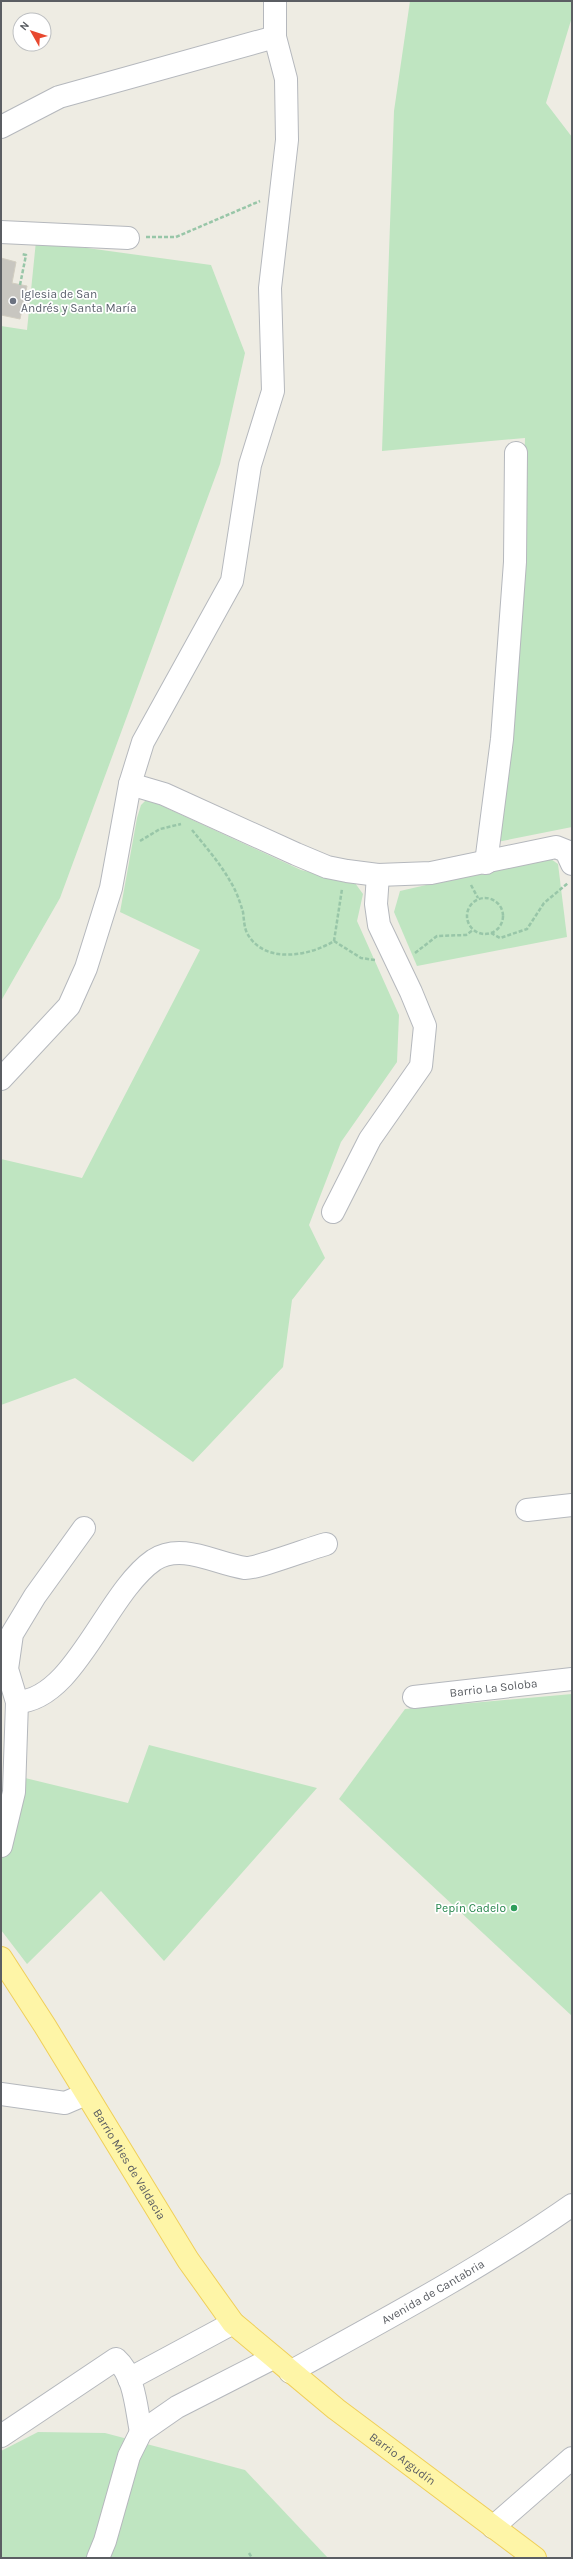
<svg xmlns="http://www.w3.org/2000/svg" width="573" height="2559" viewBox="0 0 573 2559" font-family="Karla,sans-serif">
	<rect width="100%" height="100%" fill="#eeece3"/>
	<g fill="#bfe5c1">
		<polygon points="410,1 572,1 572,17 546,103 572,137 572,827 497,842 519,645 525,438 382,451 394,111"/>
		<polygon points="36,241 211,265 245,353 220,464 60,898 1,1001 1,326 27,330"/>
		<polygon points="147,799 301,870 355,883 363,894 357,921 399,1015 397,1062 341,1142 309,1225 325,1258 292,1300 283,1367 193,1462 75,1378 1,1405 1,1159 82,1178 200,950 120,912 137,818 141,805"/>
		<polygon points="548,857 558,864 567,937 417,966 394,912 400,891"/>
		<polygon points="572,1694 572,2016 339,1799 405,1709"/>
		<polygon points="149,1745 317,1788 164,1961 101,1891 27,1964 1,1930 1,1859 21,1777 128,1803"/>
		<polygon points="38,2432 105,2433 245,2470 328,2558 1,2558 1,2451"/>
	</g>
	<polygon fill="#c8c6c0" stroke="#d2cec1" points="1,258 16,262 12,283 27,286 20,319 1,315"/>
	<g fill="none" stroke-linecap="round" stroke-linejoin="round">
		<defs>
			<g id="minor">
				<polyline points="1,127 59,97 275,37"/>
				<polyline points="1,232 128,238"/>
				<polyline points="130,784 164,794 296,854 327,867 347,871 378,875 431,873 556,847 566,851 572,864"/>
				<polyline points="486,863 502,739 515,562 516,453"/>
				<polyline points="1,1079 69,1006 86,968 111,888 130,784 143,742 232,581 250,465 273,391 270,288 287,140 286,79 275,37 275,1"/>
				<polyline points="333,1212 370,1139 421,1066 425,1026 411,992 379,925 376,904 378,875"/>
				<polyline points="527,1510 572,1505"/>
				<path id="s1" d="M 414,1697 L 572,1679"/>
				<path d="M 17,1702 C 75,1700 106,1593 154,1560 C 182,1542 216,1564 245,1568 C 256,1569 311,1548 326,1544"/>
				<polyline points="1,1846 14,1792 17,1702 7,1669 12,1634 35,1596 84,1528"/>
				<polyline points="1,2094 65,2103 86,2094"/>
				<path id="s2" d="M 290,2372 C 386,2319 482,2268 572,2205"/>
				<polyline points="129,2379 233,2323"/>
				<path d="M 1,2436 L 116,2359 C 135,2376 136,2408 141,2432"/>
				<polyline points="493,2527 572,2458"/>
				<polyline points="98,2558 105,2541 129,2456 141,2432 177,2407 273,2358"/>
			</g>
			<g id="major">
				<path id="s3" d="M 1,1958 L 45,2026 L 188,2260 L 233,2323 L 336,2409 L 535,2558"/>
			</g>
		</defs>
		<use href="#minor" stroke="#b5b8bd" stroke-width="24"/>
		<use href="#major" stroke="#f0cf59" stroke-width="24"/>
		<g stroke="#98c6a8" stroke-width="2.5" stroke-dasharray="4 2" stroke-linecap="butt">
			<polyline points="146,237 176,237 260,201"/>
			<polyline points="20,285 26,255 21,254"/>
			<path d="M 192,830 C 205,846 220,863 230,881 C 236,890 240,902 243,912 C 244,919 244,927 247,933 C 264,965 310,956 334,941 L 342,889"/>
			<polyline points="140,841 160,829 181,824"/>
			<polyline points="471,885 478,898"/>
			<circle cx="485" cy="916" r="18"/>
			<polyline points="491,933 500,938 527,929 544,903 568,883"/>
			<polyline points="334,941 361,958 375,960"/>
			<polyline points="415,953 437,936 466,935 473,930"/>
			<polyline points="249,2553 252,2558"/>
		</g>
		<use href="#minor" stroke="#fff" stroke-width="22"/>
		<use href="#major" stroke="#fef5a7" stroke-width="22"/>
	</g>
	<circle fill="#6b7280" stroke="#fff" stroke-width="1.5" cx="13" cy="301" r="4"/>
	<circle fill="#2e9e5b" stroke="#fff" stroke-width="1.5" cx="514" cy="1908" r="4"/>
	<g text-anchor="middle" stroke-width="3.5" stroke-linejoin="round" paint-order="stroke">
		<g font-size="12" fill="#5b616d" stroke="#fff" text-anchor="start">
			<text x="21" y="298">Iglesia de San<tspan x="21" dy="14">Andrés y Santa María</tspan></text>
		</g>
		<g font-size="12" fill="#5b5e63" stroke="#fff">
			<text dy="4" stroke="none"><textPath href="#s1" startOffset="80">Barrio La Soloba</textPath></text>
			<text dy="4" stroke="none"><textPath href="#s3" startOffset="243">Barrio Mies de Valdacia</textPath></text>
			<text dy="4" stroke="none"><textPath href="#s2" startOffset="164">Avenida de Cantabria</textPath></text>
			<text dy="4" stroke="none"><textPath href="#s3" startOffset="650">Barrio Argudín</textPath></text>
		</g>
		<g font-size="12" fill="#27864d" stroke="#fff" text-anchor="end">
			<text x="506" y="1912">Pepín Cadelo</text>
		</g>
	</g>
	<rect width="573" height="2559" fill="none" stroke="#5b5e63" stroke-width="4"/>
	<g transform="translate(32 32) rotate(309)"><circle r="19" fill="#ffffff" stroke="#bdbfc1"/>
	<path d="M0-3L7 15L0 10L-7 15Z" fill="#e8482f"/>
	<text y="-6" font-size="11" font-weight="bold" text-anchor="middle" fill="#5b5e63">N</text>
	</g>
</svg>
